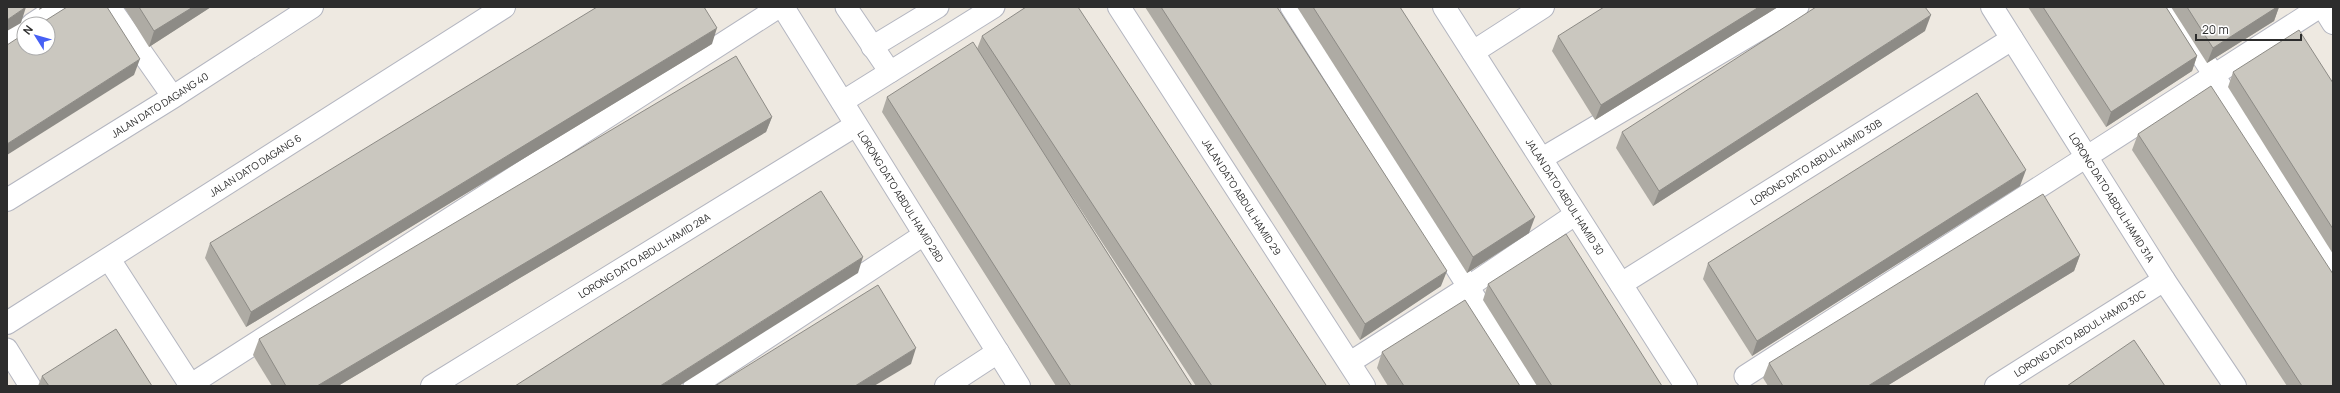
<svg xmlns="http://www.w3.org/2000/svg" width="2340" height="393" viewBox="0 0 2340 393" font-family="Manrope,sans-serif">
	<rect width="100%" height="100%" fill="#eee9e1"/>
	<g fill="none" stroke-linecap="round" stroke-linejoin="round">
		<defs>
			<g id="lane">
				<polyline points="110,7 173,97"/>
				<polyline points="846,7 890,72"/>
				<polyline points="1291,7 1531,386"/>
				<polyline points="2169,7 2214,75 2333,268"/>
				<polyline points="32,24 58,7"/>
				<polyline points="7,40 24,29"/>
				<polyline points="872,47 938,7"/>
				<polyline points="842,102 994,7"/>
				<polyline points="1541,159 1798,7"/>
				<polyline points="7,349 30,386"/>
				<polyline points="1349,363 1468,287 1576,214"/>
				<polyline points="1745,376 2320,7"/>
				<polyline points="190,385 779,7"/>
				<polyline points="694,386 925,234"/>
			</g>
			<g id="street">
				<path id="s1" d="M 783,7 L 1019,386"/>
				<path id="s2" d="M 1119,7 L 1364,386"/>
				<path id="s3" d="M 1444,7 L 1686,386"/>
				<path id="s4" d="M 1992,7 L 2164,280 L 2235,386"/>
				<polyline points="2323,7 2333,23"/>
				<polyline points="1473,52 1543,7"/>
				<path id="s5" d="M 7,200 L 173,97 L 312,7"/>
				<polyline points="109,259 191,386"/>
				<path id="s6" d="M 1621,284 L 2012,39"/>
				<path id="s7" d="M 7,323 L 504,7"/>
				<path id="s8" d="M 432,386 L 856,125"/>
				<polyline points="946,386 998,352"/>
				<path id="s9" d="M 1996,386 L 2164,280"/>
			</g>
		</defs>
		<use href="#lane" stroke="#b4b6c0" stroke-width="23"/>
		<use href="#street" stroke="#b4b6c0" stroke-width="24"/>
		<use href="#lane" stroke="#fff" stroke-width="21"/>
		<use href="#street" stroke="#fff" stroke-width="22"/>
	</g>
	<g fill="#aeaba4">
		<polygon points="124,7 211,7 149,47"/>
		<polygon points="1145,7 1277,7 1441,286 1360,340"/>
		<polygon points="1297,7 1400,7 1529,233 1467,273"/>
		<polygon points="1778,7 1595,120 1552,51 1558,36"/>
		<polygon points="2028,7 2166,7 2197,56 2192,71 2106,127"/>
		<polygon points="2171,7 2279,7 2274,21 2207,63"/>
		<polygon points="1925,31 1653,206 1616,148 1622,132"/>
		<polygon points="982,36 1326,385 1326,386 1196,386 1062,181 1192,386 1056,386 882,112 887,97 977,49"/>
		<polygon points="712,44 246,327 205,258 210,243"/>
		<polygon points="2233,72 2333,83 2333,254 2228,87"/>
		<polygon points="772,117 766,132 338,386 272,386 253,355 259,339"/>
		<polygon points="2138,134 2333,386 2287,386 2132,150"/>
		<polygon points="2020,186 1752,356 1703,279 1708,263"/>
		<polygon points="2080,255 2074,271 1887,386 1768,386 1763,378 1769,363"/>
		<polygon points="1488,284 1662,386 1537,386 1483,300"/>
		<polygon points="1382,352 1520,386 1388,386 1377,368"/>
		<polygon points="42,376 152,386 38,386"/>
	</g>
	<g fill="#8d8b86">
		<polygon points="26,7 21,23 7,31 7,20"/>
		<polygon points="40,7 44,7 39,10"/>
		<polygon points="193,7 211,7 149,47 154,31"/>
		<polygon points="1759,7 1778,7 1595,120 1601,105"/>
		<polygon points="2277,7 2279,7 2274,21 2207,63 2213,48"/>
		<polygon points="1931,15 1925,31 1653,206 1659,191"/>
		<polygon points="717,28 712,44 246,327 251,312"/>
		<polygon points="2197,56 2192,71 2106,127 2111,112"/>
		<polygon points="140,59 134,75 7,155 7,144"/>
		<polygon points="772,117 766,132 338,386 317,386"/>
		<polygon points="2026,170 2020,186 1752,356 1757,341"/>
		<polygon points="1535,217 1529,233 1467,273 1473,257"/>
		<polygon points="2080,255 2074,271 1887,386 1868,386"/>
		<polygon points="863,257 858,273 679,386 660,386"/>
		<polygon points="1447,271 1441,286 1360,340 1365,324"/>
		<polygon points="916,348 911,364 874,386 855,386"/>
	</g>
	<g fill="#cac7bf" stroke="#8d8b86">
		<polygon points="7,7 26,7 7,20"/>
		<polygon points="67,7 107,7 140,59 7,144 7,45 24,34 24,48 48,48 48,24 40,24"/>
		<polygon points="139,7 193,7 154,31"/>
		<polygon points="597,7 704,7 717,28 251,312 210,243"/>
		<polygon points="1026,7 1078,7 1326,385 1326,386 1212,386 982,36"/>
		<polygon points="1161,7 1277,7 1447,271 1365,324"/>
		<polygon points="1313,7 1400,7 1535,217 1473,257"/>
		<polygon points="1604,7 1759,7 1601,105 1558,36"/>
		<polygon points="1816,7 1925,7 1931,15 1659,191 1622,132"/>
		<polygon points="2043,7 2166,7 2197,56 2111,112"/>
		<polygon points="2187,7 2277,7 2213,48"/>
		<polygon points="2299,30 2333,83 2333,229 2233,72"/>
		<polygon points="973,42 1192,386 1071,386 887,97"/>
		<polygon points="736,56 772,117 317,386 286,386 259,339"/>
		<polygon points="2211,86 2333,274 2333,386 2302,386 2138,134"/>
		<polygon points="1977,93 2026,170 1757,341 1708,263"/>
		<polygon points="821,191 863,257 660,386 515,386"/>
		<polygon points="2043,194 2080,255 1868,386 1783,386 1769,363"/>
		<polygon points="1566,234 1662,386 1552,386 1488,284"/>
		<polygon points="878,285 916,348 855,386 715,386"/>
		<polygon points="1465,300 1520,386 1404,386 1382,352"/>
		<polygon points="116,329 152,386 49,386 42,376"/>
		<polygon points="2134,340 2165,386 2067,386"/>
	</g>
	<g text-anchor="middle" stroke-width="3" stroke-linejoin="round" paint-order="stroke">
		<g font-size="10" fill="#2d2d2d" stroke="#fff">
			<text dy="4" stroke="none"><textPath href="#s5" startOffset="180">JALAN DATO DAGANG 40</textPath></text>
			<text dy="4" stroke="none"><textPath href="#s6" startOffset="230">LORONG DATO ABDUL HAMID 30B</textPath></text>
			<text dy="4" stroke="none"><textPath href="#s7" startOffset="294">JALAN DATO DAGANG 6</textPath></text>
			<text dy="4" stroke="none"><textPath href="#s1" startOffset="223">LORONG DATO ABDUL HAMID 28D</textPath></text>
			<text dy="4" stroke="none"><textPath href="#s2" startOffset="226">JALAN DATO ABDUL HAMID 29</textPath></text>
			<text dy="4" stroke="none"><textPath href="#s3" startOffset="225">JALAN DATO ABDUL HAMID 30</textPath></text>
			<text dy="4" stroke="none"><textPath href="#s4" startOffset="225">LORONG DATO ABDUL HAMID 31A</textPath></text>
			<text dy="4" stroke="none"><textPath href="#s8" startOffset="249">LORONG DATO ABDUL HAMID 28A</textPath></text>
			<text dy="4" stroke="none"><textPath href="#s9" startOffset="99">LORONG DATO ABDUL HAMID 30C</textPath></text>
		</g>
	</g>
	<rect width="2340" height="393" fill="none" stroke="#2d2d2d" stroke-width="16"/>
	<g transform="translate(36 36) rotate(307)"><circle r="19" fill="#ffffff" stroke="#ababab"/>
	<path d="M0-3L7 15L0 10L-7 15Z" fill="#4660f5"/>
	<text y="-6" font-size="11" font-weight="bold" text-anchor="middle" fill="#2d2d2d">N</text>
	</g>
	<path d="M2196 34v6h105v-6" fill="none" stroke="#2d2d2d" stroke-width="2"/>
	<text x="2202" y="34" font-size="12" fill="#2d2d2d" stroke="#ffffff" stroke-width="3" paint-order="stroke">20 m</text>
</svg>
